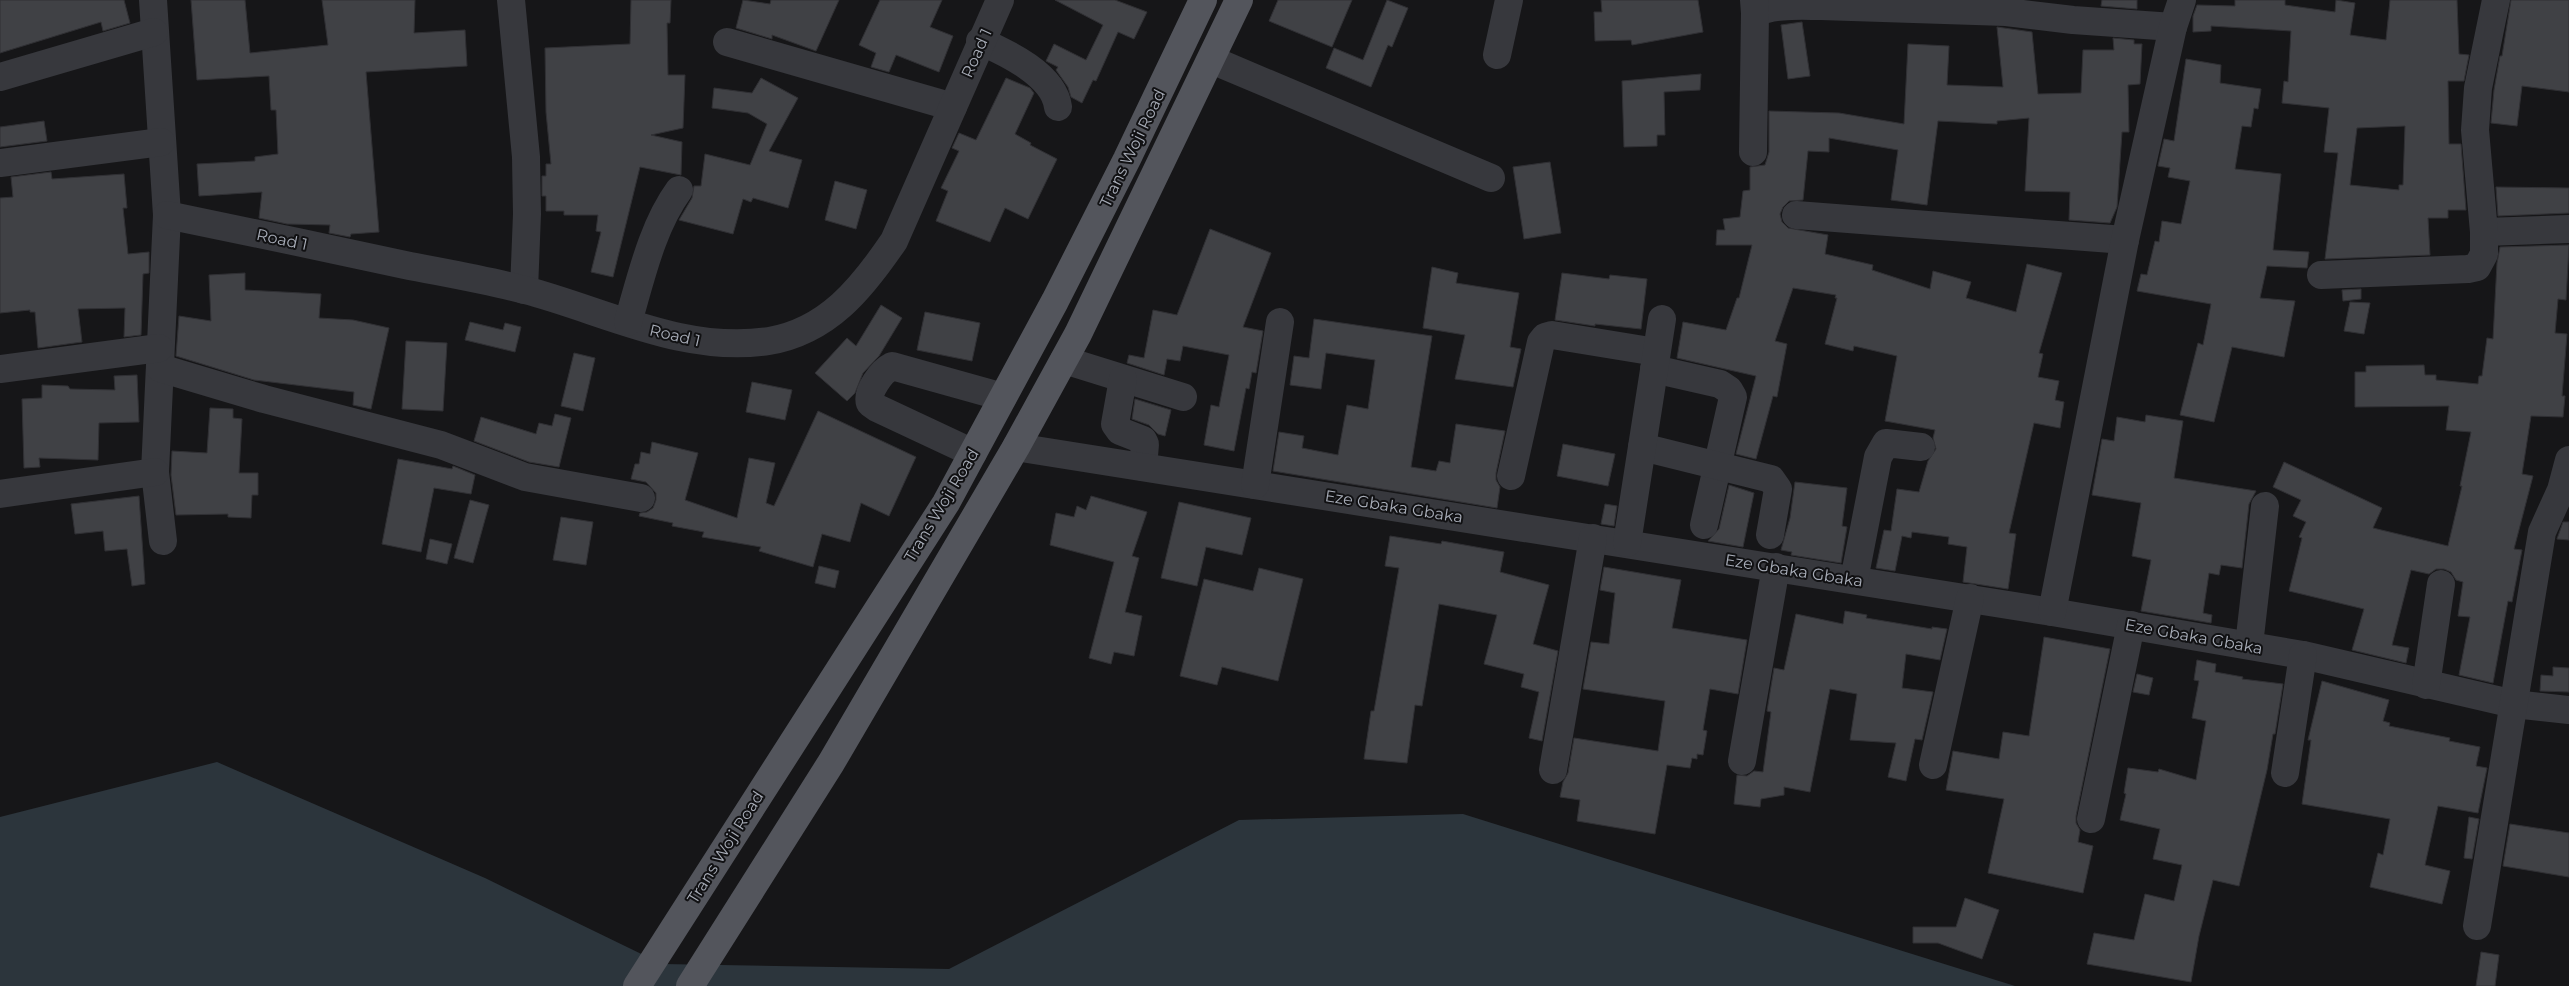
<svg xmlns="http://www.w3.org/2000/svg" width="2569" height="986" viewBox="0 0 2569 986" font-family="Montserrat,sans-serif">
	<rect width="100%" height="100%" fill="#161618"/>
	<polygon fill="#2c353c" points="217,762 485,878 662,964 949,969 1239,820 1463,814 2015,986 0,986 0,817"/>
	<g fill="#404145" stroke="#303034" fill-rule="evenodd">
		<polygon points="0,0 124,0 130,23 103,31 101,22 0,53"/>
		<polygon points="191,0 245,0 250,53 328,45 322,0 415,0 414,33 465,30 467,66 366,72 379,232 351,234 350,237 329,233 330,225 287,224 259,218 262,192 199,196 197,164 255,161 255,157 278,154 276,110 271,110 269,76 197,80"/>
		<polygon points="631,0 671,0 670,23 667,23 668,75 685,75 683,128 651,135 682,142 681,175 640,167 613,277 591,272 601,232 596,231 598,215 564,215 564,211 546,211 546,196 542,196 542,176 546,176 546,164 551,164 546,112 545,48 630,44"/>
		<polygon points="743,0 770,4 771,0 839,0 816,51 772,35 772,39 736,28"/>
		<polygon points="880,0 942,0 930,27 953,36 939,72 896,55 889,72 871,67 876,53 859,45"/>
		<polygon points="1055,0 1115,0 1147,12 1134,39 1118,32 1096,81 1093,80 1082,103 1071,97 1068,87 1056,70 1058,67 1046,61 1054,44 1086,60 1103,25"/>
		<polygon points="1278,0 1352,0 1332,47 1269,21"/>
		<polygon points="1387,0 1408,8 1392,47 1388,45 1371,87 1326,68 1334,48 1363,60"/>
		<polygon points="1601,0 1698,0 1703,32 1632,45 1631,40 1595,41 1594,12 1602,12"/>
		<polygon points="2102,0 2137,0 2137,9 2101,6"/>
		<path d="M 2235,0 L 2285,0 L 2285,5 L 2335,12 L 2336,0 L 2355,3 L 2350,35 L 2386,40 L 2390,0 L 2457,0 L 2459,54 L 2469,55 L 2464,81 L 2448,81 L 2449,144 L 2461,144 L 2466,210 L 2448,210 L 2448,218 L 2428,218 L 2430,255 L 2325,259 L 2338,153 L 2324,152 L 2329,108 L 2282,103 L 2284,81 L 2288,82 L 2291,31 L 2211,26 L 2211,31 L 2193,32 L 2193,16 L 2197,5 L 2235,6 ZM 2405,126 L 2403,185 L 2399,185 L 2399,190 L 2350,185 L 2357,128 Z"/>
		<polygon points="2511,0 2569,0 2569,92 2522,86 2517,126 2491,123 2494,90 2500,56 2502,56"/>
		<polygon points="1802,22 1810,76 1788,79 1781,25"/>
		<polygon points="1997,27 2032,32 2038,94 2081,93 2083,50 2114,50 2113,38 2134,40 2134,44 2142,44 2140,84 2128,85 2129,132 2122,132 2117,207 2110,223 2069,220 2070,192 2025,191 2029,118 1997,121 1997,124 1938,121 1927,205 1891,200 1898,150 1829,138 1829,152 1808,151 1803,200 1789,201 1783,207 1780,214 1782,222 1788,228 1828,235 1825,254 1873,265 1872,270 1930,289 1933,271 1971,282 1966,298 2016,312 2027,264 2062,273 2039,353 2043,354 2038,377 2059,381 2055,400 2064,402 2060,428 2034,423 2009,533 2016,534 2008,589 1963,582 1967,547 1948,544 1949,537 1912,532 1911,538 1902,536 1895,571 1876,568 1884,530 1891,531 1897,489 1919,492 1928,461 1936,449 1933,438 1935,430 1885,421 1897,356 1854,346 1853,351 1825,344 1837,298 1835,298 1836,295 1793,288 1775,341 1787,344 1777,397 1773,396 1756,459 1736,454 1756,376 1677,358 1683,322 1726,330 1737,298 1739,298 1752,245 1716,245 1717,230 1725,230 1723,219 1740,217 1743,191 1750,190 1750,167 1765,165 1769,152 1769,111 1839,113 1904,124 1908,44 1949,46 1947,85 2003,87"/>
		<polygon points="2186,59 2221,65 2220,83 2261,89 2258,109 2254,108 2251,127 2242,126 2235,169 2281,174 2273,250 2309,252 2307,268 2267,266 2260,298 2295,301 2284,357 2232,347 2214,422 2180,415 2198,343 2203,345 2211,304 2137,291 2141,274 2147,275 2155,241 2159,242 2162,221 2181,224 2190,181 2168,177 2170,168 2158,166 2164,139 2174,141"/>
		<polygon points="1701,74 1700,90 1664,92 1665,135 1657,135 1657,146 1624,147 1622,81"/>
		<polygon points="761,78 798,98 769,151 802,160 788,208 753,198 751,202 743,199 733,234 679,220 692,198 694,186 701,186 705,154 750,165 767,124 748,113 712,108 714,88 752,93"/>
		<polygon points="1006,78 1030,88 1034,93 1015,134 1031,143 1030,145 1057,159 1028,219 1005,208 990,242 936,221 948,191 941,188 959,151 952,148 959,133 976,140"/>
		<polygon points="44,121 47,141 0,147 0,127"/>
		<polygon points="1550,162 1561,233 1524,239 1513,167"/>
		<polygon points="51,172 52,179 124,174 127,208 123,208 128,254 149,252 149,273 143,274 141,335 124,337 125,308 78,309 82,342 38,348 35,312 30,312 30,310 0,313 0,198 13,197 11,177"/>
		<polygon points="835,181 867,190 856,229 825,220"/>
		<polygon points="2496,187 2569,188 2569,213 2498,216"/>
		<polygon points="1210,229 1271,253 1243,327 1263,331 1256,373 1252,372 1249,389 1246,388 1234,451 1204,445 1211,405 1219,407 1229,355 1183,346 1180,361 1167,359 1164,375 1127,363 1129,355 1144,358 1153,310 1177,315"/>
		<polygon points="2569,245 2566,300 2558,299 2555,333 2567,334 2562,396 2565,396 2563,417 2531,416 2522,474 2533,476 2514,549 2522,550 2512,602 2508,601 2493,683 2459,675 2470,617 2458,616 2463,582 2456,580 2451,572 2444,569 2436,569 2429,574 2411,570 2392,645 2409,648 2406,663 2352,650 2364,609 2289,591 2302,538 2299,537 2306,522 2293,516 2301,500 2273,487 2284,462 2382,508 2373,528 2448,546 2462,486 2460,486 2471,432 2446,430 2449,406 2355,407 2355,372 2366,372 2366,366 2424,365 2425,375 2436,375 2436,380 2478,384 2479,376 2482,376 2487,338 2493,339 2497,263 2500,247"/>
		<polygon points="1432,267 1458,273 1456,283 1519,293 1510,347 1521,349 1513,387 1455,379 1465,335 1423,328"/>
		<polygon points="245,273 245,290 321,294 319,318 353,320 389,328 371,409 353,405 354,392 254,380 176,356 179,316 211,321 209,275"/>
		<polygon points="1562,273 1609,279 1610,275 1647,279 1641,329 1595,324 1595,326 1555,320"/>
		<polygon points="2361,289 2361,299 2343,301 2342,290"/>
		<polygon points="2350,302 2370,303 2364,334 2344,331"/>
		<polygon points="881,305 902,318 879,356 863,373 855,393 847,401 815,373 847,338 856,346"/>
		<polygon points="925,312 980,323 972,361 917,350"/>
		<polygon points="1314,319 1432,336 1411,467 1436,471 1439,461 1450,463 1456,424 1505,431 1496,473 1496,480 1500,487 1497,508 1273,471 1279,432 1304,436 1302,448 1338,455 1347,405 1368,409 1375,360 1326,353 1321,389 1290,385 1294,356 1309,358"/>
		<polygon points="470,322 503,330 505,323 521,327 515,352 465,340"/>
		<polygon points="406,341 447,343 443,411 402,409"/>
		<polygon points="574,353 595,358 583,411 561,406"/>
		<polygon points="137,375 139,422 99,423 98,460 39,458 40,467 24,468 22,399 42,398 42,385 68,386 70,389 115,390 114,376"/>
		<polygon points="752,382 792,390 785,420 746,412"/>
		<polygon points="1135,399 1171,410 1165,436 1158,434 1149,425 1132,419"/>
		<polygon points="210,408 233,409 233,418 242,419 239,473 258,473 258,495 252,495 251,518 228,517 228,514 176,515 171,475 172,451 207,453"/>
		<polygon points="818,411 916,457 889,516 861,503 850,542 822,534 813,567 759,551 761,547 702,537 704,532 672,526 673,523 639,516 640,513 647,512 653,508 656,500 656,493 646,482 631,479 635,464 639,464 641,452 650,454 652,442 698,453 685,500 737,518 749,458 775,463 766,503 774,506"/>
		<polygon points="555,414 571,418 559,467 529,462 474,441 481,417 536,434 539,423 552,426"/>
		<polygon points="2146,415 2183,421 2174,478 2256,491 2249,504 2242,568 2221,565 2219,575 2209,573 2203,613 2212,615 2211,623 2141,611 2151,560 2132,556 2141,503 2092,495 2102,439 2114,441 2117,417 2145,422"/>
		<polygon points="1563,444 1615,454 1608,486 1557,476"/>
		<polygon points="398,459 452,469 453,466 475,475 471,494 434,488 421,552 382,544"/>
		<polygon points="1795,482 1847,488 1842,526 1847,527 1841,563 1791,555 1792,552 1781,550 1790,518"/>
		<polygon points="1729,485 1754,493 1743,547 1708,541 1719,529"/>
		<polygon points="139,496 145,584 132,586 127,549 105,551 103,531 75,534 71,504"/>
		<polygon points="1091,496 1147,512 1132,556 1139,558 1125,612 1142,616 1134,656 1114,652 1111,664 1089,658 1114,562 1050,545 1056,513 1074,517 1077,506 1086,510"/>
		<polygon points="470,500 489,505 473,563 454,558"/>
		<polygon points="1179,502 1251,518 1242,555 1206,547 1197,586 1161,578"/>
		<polygon points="1605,504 1617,506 1614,526 1601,524"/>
		<polygon points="561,517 593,522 586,565 553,560"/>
		<polygon points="2563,522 2569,522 2569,540 2557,539"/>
		<polygon points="1390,536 1441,544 1442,541 1504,552 1500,572 1549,585 1533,644 1558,651 1542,741 1529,738 1539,692 1521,687 1524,674 1484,664 1497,615 1439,604 1422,706 1415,705 1407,763 1364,759 1371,711 1374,711 1399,568 1385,566"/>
		<polygon points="430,539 452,544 447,564 426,559"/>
		<polygon points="819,566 839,571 835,588 815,583"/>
		<polygon points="1604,567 1681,580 1672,628 1747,640 1738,694 1710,689 1703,730 1707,731 1703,755 1697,754 1697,759 1692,758 1690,768 1667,765 1655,834 1577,821 1580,800 1560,797 1563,782 1568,773 1574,738 1658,751 1665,701 1583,689 1591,642 1609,644 1615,593 1600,590"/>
		<polygon points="1259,568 1303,579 1278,681 1222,667 1217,685 1180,676 1204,579 1253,591"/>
		<polygon points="1845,611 1867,615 1866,618 1932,629 1932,627 1947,629 1940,660 1906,654 1902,688 1933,692 1922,740 1915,739 1906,781 1888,777 1896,743 1850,740 1857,694 1830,689 1810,792 1784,787 1784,795 1761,799 1760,807 1734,804 1737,775 1747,776 1754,771 1763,772 1771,712 1767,711 1774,668 1784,670 1796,614 1843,624"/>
		<polygon points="2044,637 2110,649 2076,816 2076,823 2080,830 2078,842 2093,846 2083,893 1988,873 2004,799 1946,790 1953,751 1999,759 2003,732 2029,736"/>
		<polygon points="2197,660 2216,664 2215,672 2243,677 2242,679 2283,684 2275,734 2273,734 2267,770 2239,886 2213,880 2199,936 2191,982 2087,964 2094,933 2134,940 2145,894 2174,901 2182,865 2153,859 2160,829 2120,820 2126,794 2124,793 2128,768 2158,772 2159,769 2196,780 2206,721 2192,718 2199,681 2194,680"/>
		<polygon points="2553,667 2569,668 2569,692 2540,691 2541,675 2553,676"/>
		<polygon points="2137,674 2153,678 2149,695 2133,692"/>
		<polygon points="2322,681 2389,700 2383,721 2390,723 2389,726 2450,738 2449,741 2480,747 2476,766 2487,768 2478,813 2438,806 2425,865 2450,871 2442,904 2370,887 2378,853 2383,855 2390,819 2302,804 2311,740 2308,740"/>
		<polygon points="2469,817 2479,819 2472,859 2464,858"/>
		<polygon points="2510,824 2569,833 2569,877 2503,866"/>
		<polygon points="1965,898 1999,910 1982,959 1938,943 1913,943 1913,927 1956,927"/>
		<polygon points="2481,952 2499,955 2495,986 2476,986"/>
	</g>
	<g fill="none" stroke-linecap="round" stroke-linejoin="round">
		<g stroke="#37383d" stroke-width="28">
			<polyline points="153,0 167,215 155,472 163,541"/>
			<polyline points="511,0 526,157 527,214 524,290"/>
			<path d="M 1755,13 C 1775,4 1800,6 1821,6 L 2006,12 L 2073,20 L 2173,27"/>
			<path d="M 980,41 C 1007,53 1054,75 1058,107"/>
			<polyline points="727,42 953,107"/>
			<polyline points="1497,55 1509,0"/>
			<polyline points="1212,60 1491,178"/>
			<polyline points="0,77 154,32"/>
			<polyline points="1753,152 1755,13 1754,0"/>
			<polyline points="0,163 161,142"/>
			<path d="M 167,215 C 246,231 326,248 405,265 C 445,273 486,280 525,290 C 605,311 684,354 769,341 C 828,331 862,288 894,241 L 1000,0"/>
			<polyline points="1796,215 2125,240"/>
			<polyline points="2484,232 2569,229"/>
			<polyline points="2321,275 2468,269 2477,267 2484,254 2484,232 2475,130 2478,88 2496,0"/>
			<path d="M 628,322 C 641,278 652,227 679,190"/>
			<polyline points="1064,360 1183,397"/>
			<polyline points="160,368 264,399 441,445 525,477 641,498"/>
			<polyline points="0,369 159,348"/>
			<polyline points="1654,369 1720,384 1729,390 1733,397 1704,525"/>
			<polyline points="1123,379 1115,424 1120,431 1143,440 1145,444 1143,467"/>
			<polyline points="1016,447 2052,612 2303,655 2514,704 2569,710"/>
			<polyline points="1642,447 1771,479 1778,489 1770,535"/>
			<path d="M 973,453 L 877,408 L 870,403 C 866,392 882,371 892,366 L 1003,397"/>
			<polyline points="1511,476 1541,342 1545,337 1552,335 1656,352"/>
			<polyline points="1255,485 1280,322"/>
			<polyline points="0,494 155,472"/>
			<polyline points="1627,543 1662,319"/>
			<polyline points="1854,580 1878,457 1886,443 1921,447"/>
			<polyline points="2052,612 2125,240 2173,27 2182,0"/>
			<polyline points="2249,645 2265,506"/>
			<polyline points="2426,685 2441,584"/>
			<polyline points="1742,761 1776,567"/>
			<polyline points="1933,765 1970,598"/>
			<polyline points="1553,770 1593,538"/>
			<polyline points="2285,773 2303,655"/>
			<polyline points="2091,819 2131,625"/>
			<polyline points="2477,926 2542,532 2561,490 2569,460"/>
		</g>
		<g stroke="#53555c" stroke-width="28">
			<polyline points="637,986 946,503 1055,301 1127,159 1203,0"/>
			<polyline points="690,986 831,763 1016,447 1078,334 1239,0"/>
		</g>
	</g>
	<g text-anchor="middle" stroke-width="4" stroke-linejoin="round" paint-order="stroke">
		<g font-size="16" fill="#a8adb8" stroke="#111113">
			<text transform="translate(976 53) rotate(-66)" y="6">Road 1</text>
			<text transform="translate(1132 148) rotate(-64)" y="6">Trans Woji Road</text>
			<text transform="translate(282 239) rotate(12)" y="6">Road 1</text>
			<text transform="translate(675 335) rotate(13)" y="6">Road 1</text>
			<text transform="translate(941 505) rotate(-59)" y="6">Trans Woji Road</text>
			<text transform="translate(1394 506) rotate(9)" y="6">Eze Gbaka Gbaka</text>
			<text transform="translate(1794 570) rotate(9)" y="6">Eze Gbaka Gbaka</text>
			<text transform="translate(2194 636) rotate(10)" y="6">Eze Gbaka Gbaka</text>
			<text transform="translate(725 847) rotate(-58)" y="6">Trans Woji Road</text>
		</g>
	</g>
</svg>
